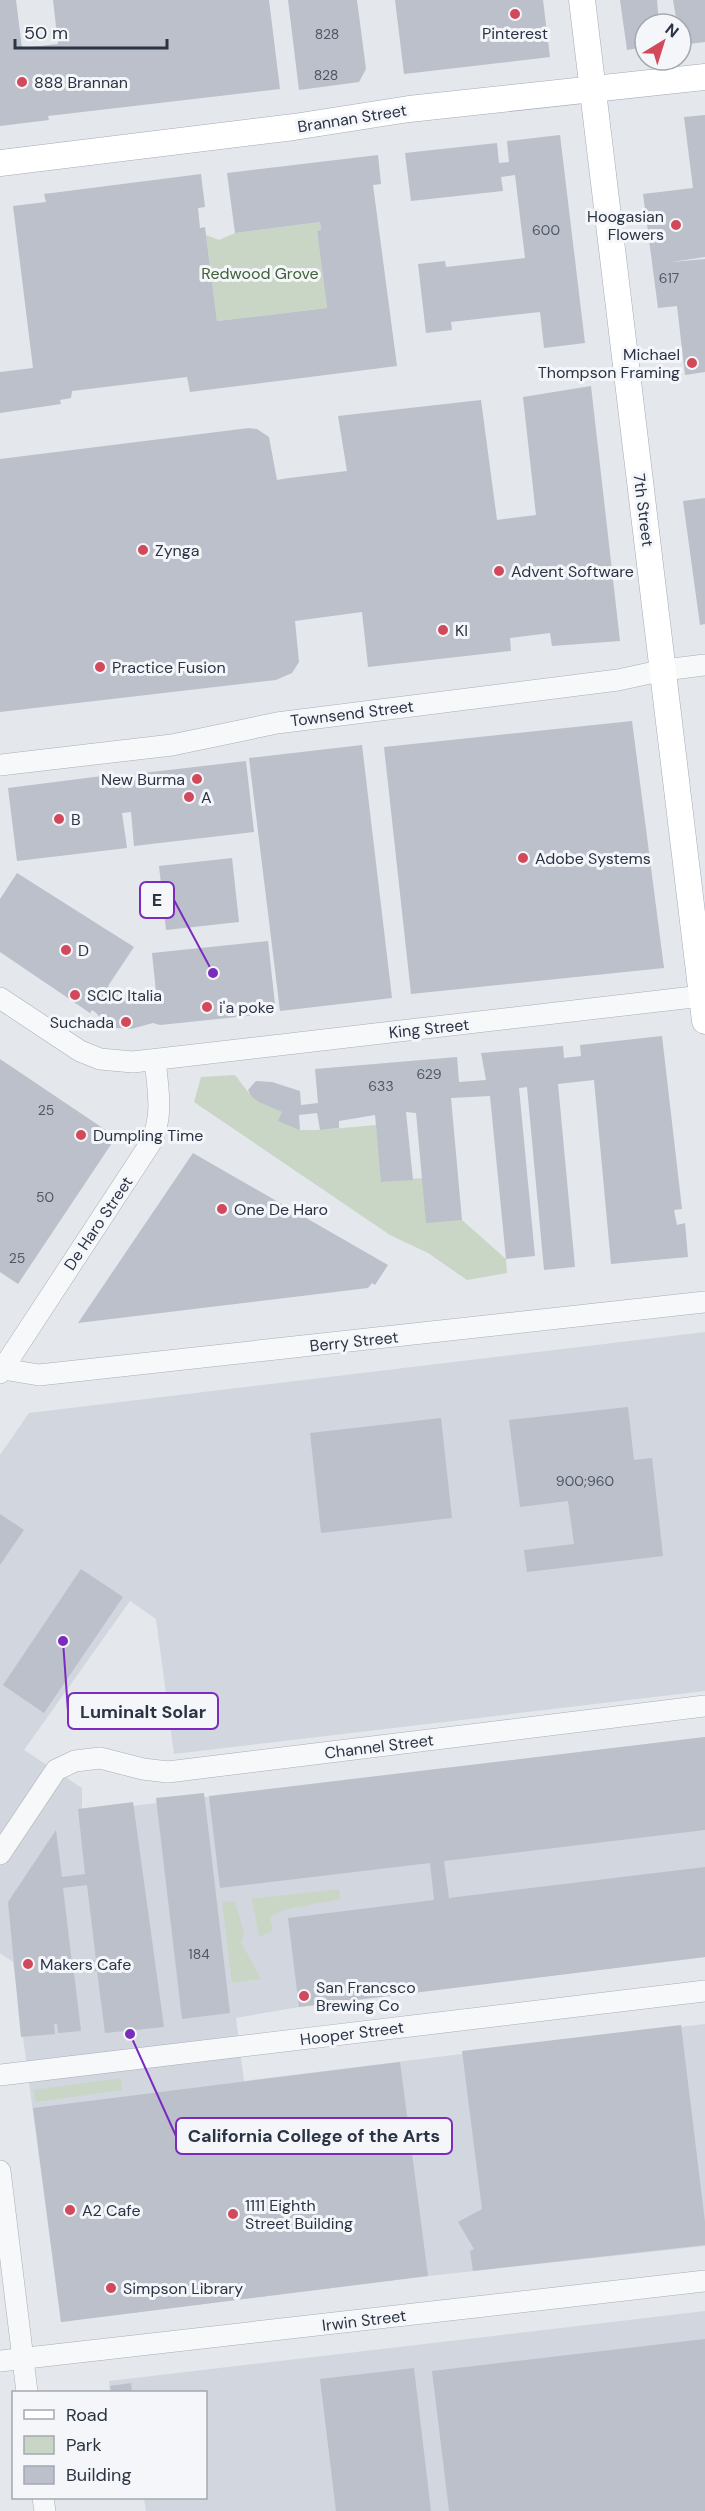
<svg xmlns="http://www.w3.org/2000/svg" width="705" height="2511" viewBox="0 0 705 2511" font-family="'DM Sans',sans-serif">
	<rect width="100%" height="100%" fill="#e4e7ec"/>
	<g fill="#d2d6de">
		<polygon points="705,1332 705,1691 174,1754 156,1619 130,1601 24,1750 82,1788 82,1812 705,1737 705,1957 299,2007 236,2018 244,2081 705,2024 705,2246 428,2276 61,2322 13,1962 0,1953 0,1455 29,1413"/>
		<polygon points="705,2311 705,2511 146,2511 144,2498 206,2498 206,2392 110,2392 109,2381"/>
	</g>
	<g fill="#c9d6c5">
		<polygon points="320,222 321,230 317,231 327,308 217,321 206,235 219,240 235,233"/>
		<polygon points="235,1075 251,1096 282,1112 300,1130 320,1130 376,1125 382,1182 422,1178 462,1220 506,1259 507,1273 467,1280 428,1253 390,1235 194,1102 201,1077"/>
		<polygon points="339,1889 340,1899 283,1910 270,1917 273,1930 259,1937 252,1899"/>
		<polygon points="235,1901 244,1934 241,1942 261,1979 232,1983 222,1902"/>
		<polygon points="121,2078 122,2090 35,2102 34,2090"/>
	</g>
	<g fill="#bbc0ca" fill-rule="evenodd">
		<polygon points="0,0 16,0 22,48 58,44 53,0 269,0 280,89 48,116 49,120 0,126"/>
		<polygon points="288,0 357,0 366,69 359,82 299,90"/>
		<polygon points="395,0 543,0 550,57 404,74"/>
		<polygon points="620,0 657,0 659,24 645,24 645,47 627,50"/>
		<polygon points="673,0 705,0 705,42 681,45 681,24 677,24"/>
		<polygon points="705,115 705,257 672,262 705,259 705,372 685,375 677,306 658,308 643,194 693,188 684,117"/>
		<polygon points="560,135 585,343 544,348 540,312 451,322 452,330 426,333 418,264 445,261 446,267 525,258 515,175 501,177 503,191 411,201 405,153 497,143 499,163 509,162 507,141"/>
		<polygon points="378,155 381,184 373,185 397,366 190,392 187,377 72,391 71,398 60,400 61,404 0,413 0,372 33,368 13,206 46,202 44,194 201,174 205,207 198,208 200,228 205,227 217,321 327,308 317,231 321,230 320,222 235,233 227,173"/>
		<polygon points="591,386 620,641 552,646 550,633 510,638 511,651 368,667 362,612 295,621 299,662 292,673 276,680 0,712 0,459 249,428 257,429 269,437 277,480 289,478 347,471 338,416 481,400 497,520 536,515 523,397"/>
		<polygon points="705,498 705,624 700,625 683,501"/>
		<polygon points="632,721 664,968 411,994 384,747"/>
		<polygon points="362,745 392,998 280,1011 249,758"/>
		<polygon points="246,761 254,832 134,846 131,812 122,813 127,848 17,861 8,788 102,776 103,785 127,782 126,775"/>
		<polygon points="232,858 239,922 166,930 159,866"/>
		<polygon points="17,873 134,947 108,986 119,992 138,994 156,992 152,953 268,941 276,1013 160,1025 153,1023 131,1029 116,1028 107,1024 95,1012 92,1010 90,1013 0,952 0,899"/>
		<polygon points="662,1036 682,1209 674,1210 677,1225 685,1223 688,1257 611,1264 594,1080 558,1084 575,1267 544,1270 527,1087 519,1088 535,1256 506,1259 490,1096 451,1098 462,1220 426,1223 416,1113 406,1112 413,1180 381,1182 375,1115 339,1121 339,1128 320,1130 317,1113 299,1115 300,1130 278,1121 282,1112 259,1102 251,1096 248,1090 256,1081 272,1082 300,1091 301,1105 318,1103 315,1069 457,1057 459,1082 486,1080 481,1053 563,1046 564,1058 581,1056 580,1045"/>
		<polygon points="0,1059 116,1137 18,1284 0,1272"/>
		<polygon points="193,1153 388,1265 375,1285 372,1283 368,1288 78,1323"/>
		<polygon points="628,1407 634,1460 652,1458 663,1556 527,1572 524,1550 574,1544 568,1501 520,1507 509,1420"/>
		<polygon points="441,1418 452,1518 321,1533 310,1433"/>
		<polygon points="0,1514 24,1530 0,1565"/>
		<polygon points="81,1569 123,1597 44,1713 3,1685"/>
		<polygon points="705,1737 705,1830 444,1861 449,1898 705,1867 705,1957 299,2007 288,1918 434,1900 430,1863 220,1888 209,1796"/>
		<polygon points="204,1793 230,2013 182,2019 156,1798"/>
		<path d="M 133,1802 L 164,2027 L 105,2033 L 97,1971 L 74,1973 L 81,2031 L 58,2033 L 57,2024 L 54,2024 L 55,2034 L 21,2037 L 8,1902 L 56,1830 L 62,1877 L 85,1874 L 78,1809 ZM 87,1885 L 96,1960 L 72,1963 L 63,1888 Z"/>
		<polygon points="681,2025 705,2222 705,2245 473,2271 470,2251 474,2249 458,2222 482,2209 462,2051"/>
		<polygon points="400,2062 428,2276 61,2322 33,2108"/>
		<polygon points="705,2339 705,2511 449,2511 432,2371"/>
		<polygon points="414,2368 431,2511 336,2511 320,2379"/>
		<polygon points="131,2383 132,2392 111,2392 110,2386"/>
	</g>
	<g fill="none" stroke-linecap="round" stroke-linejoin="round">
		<defs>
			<g id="minor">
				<polyline points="0,765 172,745 277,723 618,680 664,670 705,665"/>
				<polyline points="0,998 80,1051 100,1059 133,1062 702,996"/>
				<polyline points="3,1369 39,1375 705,1302"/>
				<path d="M 0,1373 L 150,1144 C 164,1117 158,1090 155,1060"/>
				<polyline points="0,1854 56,1770 75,1761 100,1758 143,1769 168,1772 705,1706"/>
				<polyline points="0,2075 705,1991"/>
				<polyline points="0,2171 27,2392"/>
				<polyline points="0,2361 705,2281"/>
				<polyline points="43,2498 45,2511"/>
			</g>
			<g id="major">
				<polyline points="582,0 705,1021"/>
				<polyline points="0,163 294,127 409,109 705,77"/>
			</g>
		</defs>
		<use href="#minor" stroke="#a9aeb7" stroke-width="22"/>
		<use href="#major" stroke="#a3abb8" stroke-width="27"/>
		<use href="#minor" stroke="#f7f8fa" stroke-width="21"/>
		<use href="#major" stroke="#fff" stroke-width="26"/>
	</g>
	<g fill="#d1495b" stroke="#f4f6f9" stroke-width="2">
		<circle cx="515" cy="14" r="6"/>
		<circle cx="22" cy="82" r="6"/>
		<circle cx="676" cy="225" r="6"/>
		<circle cx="692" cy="363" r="6"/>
		<circle cx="143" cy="550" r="6"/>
		<circle cx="499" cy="571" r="6"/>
		<circle cx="443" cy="630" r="6"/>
		<circle cx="100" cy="667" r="6"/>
		<circle cx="197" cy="779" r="6"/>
		<circle cx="189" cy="797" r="6"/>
		<circle cx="59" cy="819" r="6"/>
		<circle cx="523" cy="858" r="6"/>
		<circle cx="66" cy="950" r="6"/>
		<circle cx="75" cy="995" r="6"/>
		<circle cx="207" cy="1007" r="6"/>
		<circle cx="126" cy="1022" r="6"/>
		<circle cx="81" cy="1135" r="6"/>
		<circle cx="222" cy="1209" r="6"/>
		<circle cx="28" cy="1964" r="6"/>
		<circle cx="304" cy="1996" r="6"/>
		<circle cx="70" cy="2210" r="6"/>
		<circle cx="233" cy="2214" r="6"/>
		<circle cx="111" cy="2288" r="6"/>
	</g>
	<g text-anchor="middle" stroke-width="6" stroke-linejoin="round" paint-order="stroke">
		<g font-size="14" fill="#4f5766">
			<text x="327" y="39">828</text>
			<text x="326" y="80">828</text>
			<text x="546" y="235">600</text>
			<text x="669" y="283">617</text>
			<text x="429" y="1079">629</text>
			<text x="381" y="1091">633</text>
			<text x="46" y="1115">25</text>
			<text x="45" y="1202">50</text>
			<text x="17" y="1263">25</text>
			<text x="585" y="1486">900;960</text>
			<text x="199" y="1959">184</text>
		</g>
		<g font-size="16" fill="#2b3445" stroke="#f4f6f9" text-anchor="start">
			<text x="515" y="39" text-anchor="middle">Pinterest</text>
			<text x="34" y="88">888 Brannan</text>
			<text x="664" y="222" text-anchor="end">Hoogasian<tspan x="664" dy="18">Flowers</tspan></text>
			<text x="680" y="360" text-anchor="end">Michael<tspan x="680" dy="18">Thompson Framing</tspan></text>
			<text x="155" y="556">Zynga</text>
			<text x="511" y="577">Advent Software</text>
			<text x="455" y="636">KI</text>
			<text x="112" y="673">Practice Fusion</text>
			<text x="185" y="785" text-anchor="end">New Burma</text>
			<text x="201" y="803">A</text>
			<text x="71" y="825">B</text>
			<text x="535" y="864">Adobe Systems</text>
			<text x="78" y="956">D</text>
			<text x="87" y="1001">SCIC Italia</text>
			<text x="219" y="1013">i'a poke</text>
			<text x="114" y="1028" text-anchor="end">Suchada</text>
			<text x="93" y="1141">Dumpling Time</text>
			<text x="234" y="1215">One De Haro</text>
			<text x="40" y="1970">Makers Cafe</text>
			<text x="316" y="1993">San Francsco<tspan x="316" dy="18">Brewing Co</tspan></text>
			<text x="245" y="2211">1111 Eighth<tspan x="245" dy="18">Street Building</tspan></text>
			<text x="82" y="2216">A2 Cafe</text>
			<text x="123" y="2294">Simpson Library</text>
		</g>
		<g font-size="16" fill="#2b3445" stroke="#f4f6f9">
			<text transform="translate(352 118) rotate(-9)" y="6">Brannan Street</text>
			<text transform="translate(644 510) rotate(83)" y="6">7th Street</text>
			<text transform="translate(352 713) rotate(-7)" y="6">Townsend Street</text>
			<text transform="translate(429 1028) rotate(-6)" y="6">King Street</text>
			<text transform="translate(98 1223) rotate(-56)" y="6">De Haro Street</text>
			<text transform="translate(354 1341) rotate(-6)" y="6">Berry Street</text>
			<text transform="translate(379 1746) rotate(-7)" y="6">Channel Street</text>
			<text transform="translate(352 2033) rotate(-7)" y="6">Hooper Street</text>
			<text transform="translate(364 2320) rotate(-7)" y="6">Irwin Street</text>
		</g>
		<g font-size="16" fill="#3f6138" stroke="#f4f6f9">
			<text x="260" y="279">Redwood Grove</text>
		</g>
	</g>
	<path fill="none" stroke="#7b2cbf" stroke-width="2" d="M213 973L174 900M63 1641L68 1711M130 2034L176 2136"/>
	<g fill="#7b2cbf" stroke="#f4f6f9" stroke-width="2">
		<circle cx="213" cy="973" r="6"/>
		<circle cx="63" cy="1641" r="6"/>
		<circle cx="130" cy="2034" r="6"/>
	</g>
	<g fill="#f4f6f9" stroke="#7b2cbf" stroke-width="2">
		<rect x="140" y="882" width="34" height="36" rx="6"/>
		<rect x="68" y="1693" width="150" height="36" rx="6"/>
		<rect x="176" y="2118" width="276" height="36" rx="6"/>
	</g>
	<g font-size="18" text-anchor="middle" font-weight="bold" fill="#2b3445">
		<text x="157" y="906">E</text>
		<text x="143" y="1718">Luminalt Solar</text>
		<text x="314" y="2142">California College of the Arts</text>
	</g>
	<rect x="12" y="2391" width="195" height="108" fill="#f4f6f9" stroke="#a4a8b1" stroke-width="1.5"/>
	<rect x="24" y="2410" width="30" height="9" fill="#ffffff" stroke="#a4a8b1" stroke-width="1.5"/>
	<text x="66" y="2421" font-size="18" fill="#2b3445">Road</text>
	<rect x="24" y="2436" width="30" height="18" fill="#c9d6c5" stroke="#a4a8b1" stroke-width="1.5"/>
	<text x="66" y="2451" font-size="18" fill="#2b3445">Park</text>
	<rect x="24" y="2466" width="30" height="18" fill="#bbc0ca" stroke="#a4a8b1" stroke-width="1.5"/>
	<text x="66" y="2481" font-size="18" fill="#2b3445">Building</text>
	<g transform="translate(663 42) rotate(38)"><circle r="28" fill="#f4f6f9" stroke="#a4a8b1" stroke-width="1.5"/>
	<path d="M0-4.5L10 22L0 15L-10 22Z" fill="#d1495b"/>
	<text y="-9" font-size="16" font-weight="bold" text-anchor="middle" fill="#2b3445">N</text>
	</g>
	<path d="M15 39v9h152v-9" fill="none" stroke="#2b3445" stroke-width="3"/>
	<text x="24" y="39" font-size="18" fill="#2b3445" stroke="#f4f6f9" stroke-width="4.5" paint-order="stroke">50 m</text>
</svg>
